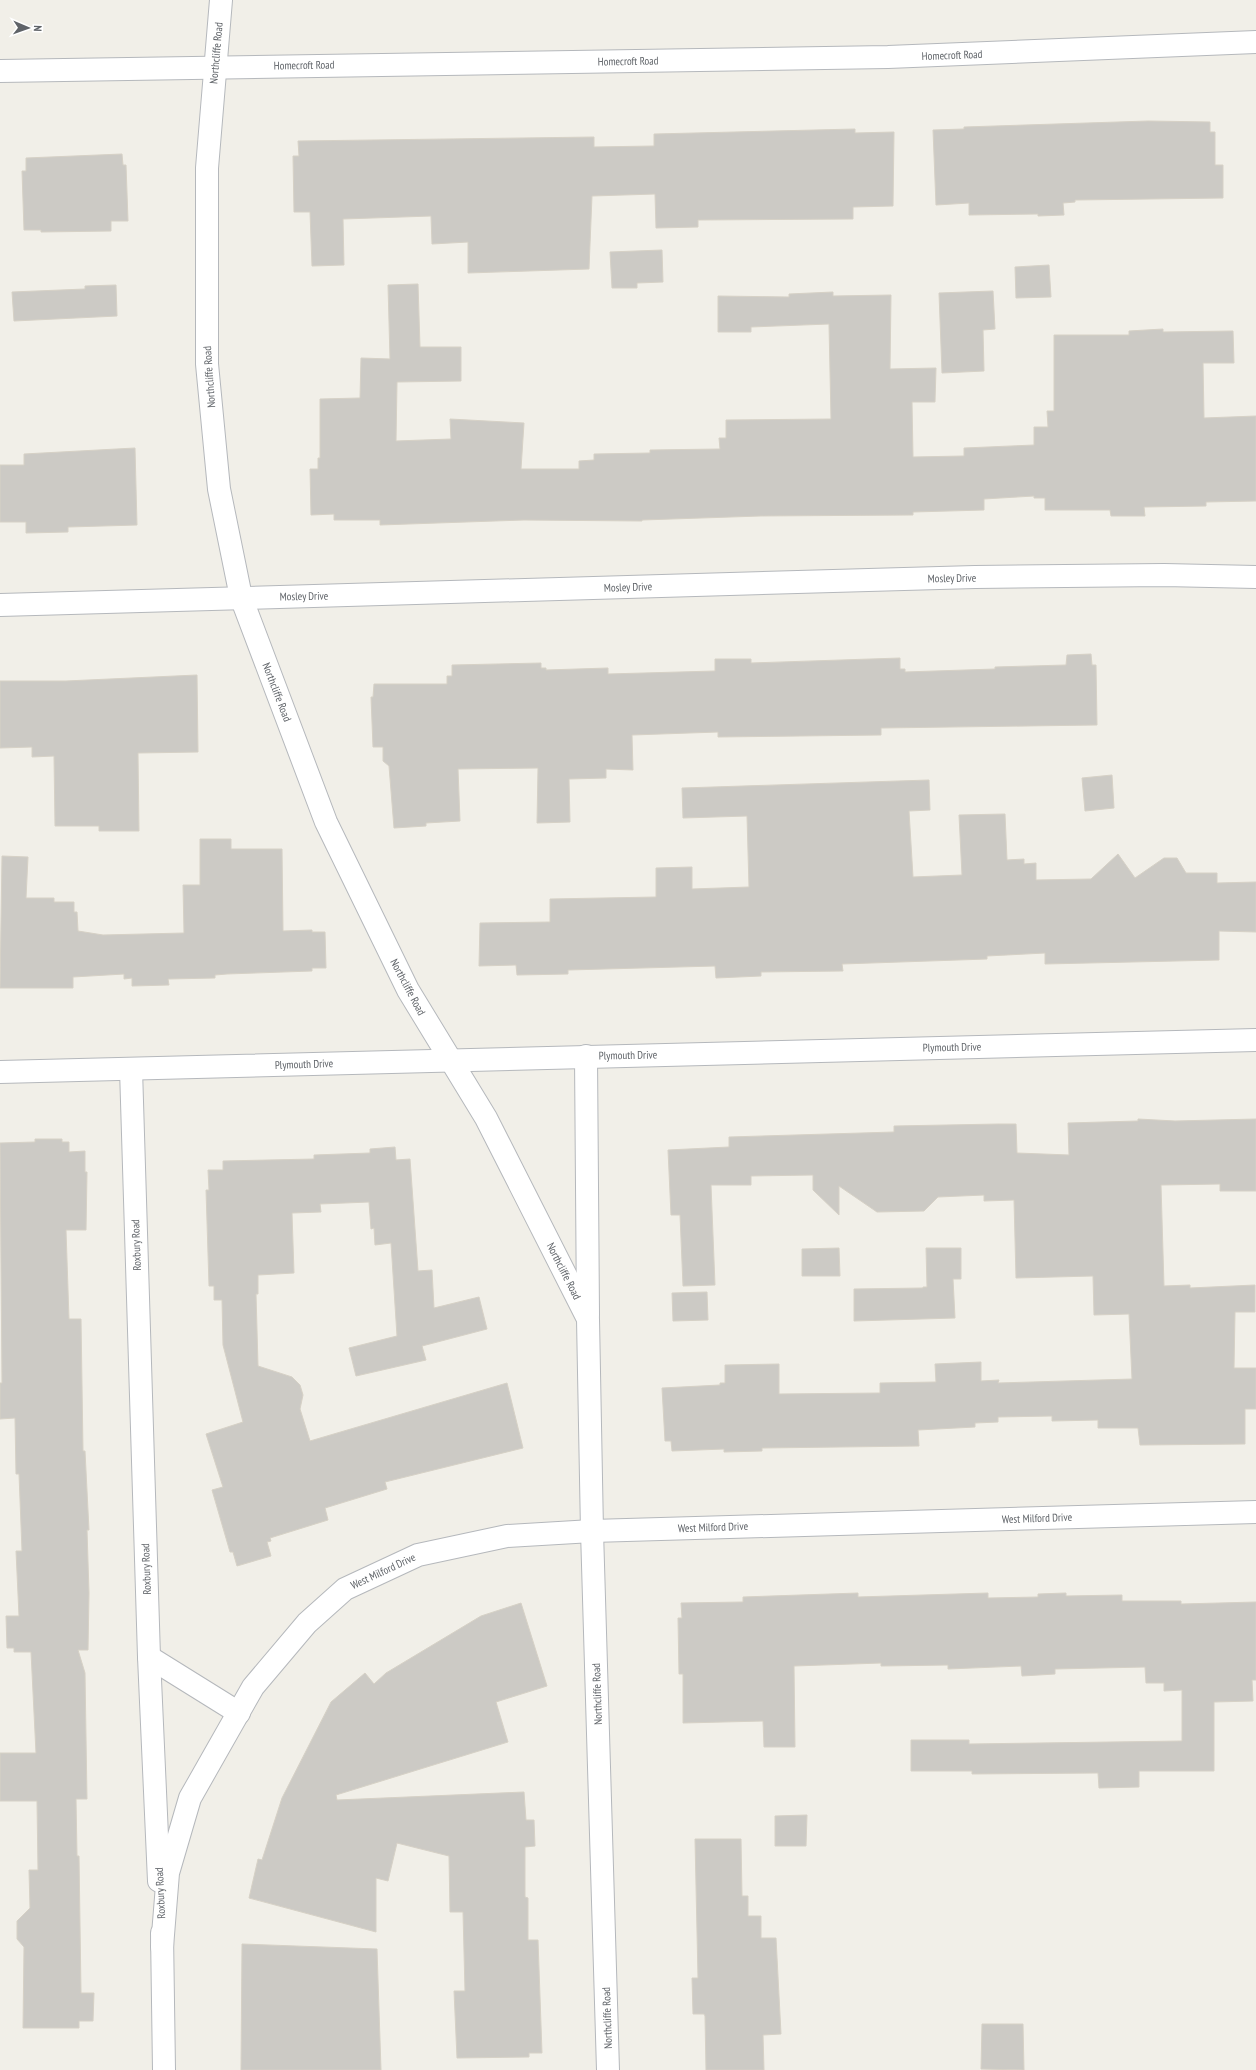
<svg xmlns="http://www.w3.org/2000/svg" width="1256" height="2070" viewBox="0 0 1256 2070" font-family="'PT Sans Narrow',sans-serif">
	<rect width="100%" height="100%" fill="#f1efe8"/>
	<g fill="#cccac5" stroke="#d6d1c6">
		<polygon points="1148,121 1210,122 1210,132 1215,132 1215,165 1223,165 1223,198 1075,200 1075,202 1063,203 1064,215 1038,216 1038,214 969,215 969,203 936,205 933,130 964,129 964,127"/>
		<polygon points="855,129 855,133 894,132 893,206 853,207 853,219 698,220 698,227 656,228 655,194 592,196 589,269 468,273 468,242 432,244 431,216 343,219 344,265 312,266 310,212 294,212 293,156 299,156 298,141 594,137 594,147 654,146 654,134"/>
		<polygon points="122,154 123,165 126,165 128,221 111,221 111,231 41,232 41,230 24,230 22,171 26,171 26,158"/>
		<polygon points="662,250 663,282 637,283 637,288 612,288 610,252"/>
		<polygon points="1049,265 1051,297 1016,298 1015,267"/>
		<polygon points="418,284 420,347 461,347 461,381 397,382 396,441 451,439 450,419 524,423 521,469 579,469 579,461 594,460 594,454 650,453 650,450 720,449 719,438 726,438 726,420 831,419 829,324 751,327 751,332 718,332 718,296 789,297 789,294 833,292 833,296 891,295 890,369 936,368 935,402 912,402 913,457 964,456 964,448 1034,445 1034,427 1048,427 1047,411 1054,411 1054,335 1129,335 1129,331 1163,329 1163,332 1233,331 1234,363 1203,363 1204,418 1256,416 1256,501 1206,502 1206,506 1144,507 1145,516 1111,516 1110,510 1045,510 1045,498 1034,498 1034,496 984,499 984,510 913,512 913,515 760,516 642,520 642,521 524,520 380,525 380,520 334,520 334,514 311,515 310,469 318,469 318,458 320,458 320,399 360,398 361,358 390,359 388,285"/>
		<polygon points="116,285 117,316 14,321 12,292 85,289 85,286"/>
		<polygon points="993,291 995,329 983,330 984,371 942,373 939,293"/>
		<polygon points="135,448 137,525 68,527 68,532 26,533 26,522 0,522 0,465 24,465 24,454"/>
		<polygon points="1091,654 1092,665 1096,665 1097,725 881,728 881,735 718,737 718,732 632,735 633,770 606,769 606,778 569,779 570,822 537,823 538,768 458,769 460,821 426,823 426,826 394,828 389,766 383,761 383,747 373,747 371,697 373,697 374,684 447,684 447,676 452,676 452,665 541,663 541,668 546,668 546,670 608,668 608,674 715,671 715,659 751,659 751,663 900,658 900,669 905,669 905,672 995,669 995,667 1066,665 1067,655"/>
		<polygon points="197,675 198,752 138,753 139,831 99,831 99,826 55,826 54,756 32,757 32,747 0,748 0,681 66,681"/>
		<polygon points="1112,775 1114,808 1085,811 1082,778"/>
		<polygon points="929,780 930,810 909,811 913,877 962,875 959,815 1005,814 1007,860 1024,859 1024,864 1036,863 1036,880 1091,879 1118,854 1135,878 1164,858 1177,858 1186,873 1217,873 1217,883 1256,882 1256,932 1219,931 1219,960 1045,964 1045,953 987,956 987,959 842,964 843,971 761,972 761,976 716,978 715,966 568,970 568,974 517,975 516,965 479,966 480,923 550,922 550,899 656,897 656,868 692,867 692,889 749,887 747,816 683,818 682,788"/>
		<polygon points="200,839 231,839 231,849 282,849 283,931 312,930 312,932 325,932 326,968 312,968 312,971 227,974 215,975 215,978 168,979 169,985 132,986 132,978 124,979 124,974 73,977 73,988 0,988 2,856 28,857 26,898 54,898 54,902 74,902 74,912 77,912 78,931 103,935 184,933 183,885 200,885"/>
		<polygon points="1138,1119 1175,1121 1256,1119 1256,1191 1220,1191 1220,1184 1161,1185 1164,1286 1190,1285 1190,1288 1255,1285 1255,1312 1235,1312 1234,1368 1256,1368 1256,1409 1245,1409 1245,1444 1140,1445 1138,1428 1098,1428 1098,1420 1052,1421 1052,1416 998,1417 998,1422 975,1423 975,1427 918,1430 919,1446 762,1448 762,1451 724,1452 724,1449 672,1451 671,1441 665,1441 662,1388 720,1385 720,1383 725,1383 725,1365 779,1364 779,1394 880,1393 880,1383 936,1382 935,1364 981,1362 981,1381 999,1380 998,1383 1132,1379 1129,1314 1094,1315 1093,1276 1016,1278 1014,1200 984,1201 984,1195 938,1197 924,1211 877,1212 839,1186 839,1215 813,1190 813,1175 751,1176 751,1185 711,1185 715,1285 683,1286 680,1215 671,1215 668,1150 729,1147 729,1137 894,1132 894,1126 999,1124 1016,1124 1017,1153 1069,1155 1068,1123 1138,1121"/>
		<polygon points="35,1139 62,1139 62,1142 69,1142 69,1152 85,1151 85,1172 87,1172 86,1230 66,1230 69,1319 81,1319 83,1451 85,1451 89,1530 87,1530 89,1593 88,1650 78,1650 85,1673 87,1799 76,1799 77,1856 79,1856 81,1993 94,1993 93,2021 79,2021 79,2028 23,2028 24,1947 17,1939 17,1921 30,1908 29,1870 38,1870 37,1801 0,1801 0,1753 36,1753 31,1652 14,1652 14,1648 7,1648 6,1616 19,1616 16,1551 22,1551 19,1474 16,1474 15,1418 0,1419 0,1383 2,1383 0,1143 35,1142"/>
		<polygon points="395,1147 396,1160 410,1159 418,1271 432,1270 434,1308 479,1297 487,1329 422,1346 426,1360 356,1376 349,1348 397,1336 391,1243 375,1245 374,1228 371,1229 369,1202 320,1204 321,1212 292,1213 294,1273 258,1275 258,1294 256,1294 258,1366 292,1377 300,1385 303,1395 300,1409 310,1441 507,1383 523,1448 385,1482 387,1489 325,1508 328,1520 270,1538 271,1541 267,1542 271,1556 237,1566 233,1552 230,1552 212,1490 223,1487 206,1434 243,1422 223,1345 222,1300 214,1300 214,1286 209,1286 206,1190 209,1190 208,1170 223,1170 223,1161 314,1159 314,1155 370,1153 370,1149"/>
		<polygon points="839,1248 840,1276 802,1276 802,1249"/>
		<polygon points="926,1248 961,1248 961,1279 953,1279 955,1318 854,1321 854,1289 923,1288 923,1287 927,1287"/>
		<polygon points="707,1292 708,1320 673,1321 672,1293"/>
		<polygon points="858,1593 858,1597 988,1593 988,1598 1038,1597 1038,1594 1066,1593 1066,1596 1122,1595 1122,1601 1181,1601 1181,1604 1256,1602 1256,1680 1252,1680 1253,1701 1214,1702 1214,1771 1139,1771 1139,1787 1099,1788 1098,1773 972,1774 972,1771 911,1771 911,1740 969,1740 969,1744 1182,1741 1182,1690 1164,1691 1164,1683 1146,1683 1145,1667 1055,1669 1055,1674 1022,1676 1021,1666 948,1669 948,1665 881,1666 881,1663 794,1666 795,1747 764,1747 763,1721 683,1723 683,1674 679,1674 678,1618 682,1618 681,1603 743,1602 743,1597"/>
		<polygon points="521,1603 547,1686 496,1702 508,1742 336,1795 337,1800 524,1792 526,1820 534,1820 535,1846 525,1847 525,1897 528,1898 528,1940 538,1940 542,2053 529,2053 529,2057 457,2058 454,1991 465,1991 463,1912 450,1912 449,1856 397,1843 388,1881 376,1878 376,1932 249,1898 258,1859 262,1860 282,1798 331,1702 365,1673 374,1684 386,1673 481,1616"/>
		<polygon points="807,1815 806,1846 775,1846 775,1816"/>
		<polygon points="695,1839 741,1839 742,1896 748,1896 748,1916 761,1916 761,1938 776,1938 781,2034 763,2035 764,2070 706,2070 705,2016 704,2014 693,2014 692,1978 698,1978"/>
		<polygon points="242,1944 377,1949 381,2070 241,2070"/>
		<polygon points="982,2024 1023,2024 1024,2070 981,2069"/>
	</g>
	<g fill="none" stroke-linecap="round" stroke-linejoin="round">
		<defs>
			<g id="minor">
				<polyline points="221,0 207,168 207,364 219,489 241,597 326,822 408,990 486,1118 588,1319 592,1531 608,2070"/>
				<polyline points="0,71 888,57 1256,42"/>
				<polyline points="0,605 975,577 1164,575 1256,577"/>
				<polyline points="586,1056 588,1315"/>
				<polyline points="131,1069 149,1657 159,1881"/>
				<polyline points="0,1072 1256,1040"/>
				<polyline points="149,1657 239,1713"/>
				<polyline points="162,1933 164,2070"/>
				<polyline points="162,1947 168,1873 190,1798 253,1687 307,1623 345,1589 418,1555 507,1536 592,1531 1256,1512"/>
			</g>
		</defs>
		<use href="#minor" stroke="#b5b8bc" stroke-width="24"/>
		<use href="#minor" stroke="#fff" stroke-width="22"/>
	</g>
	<g text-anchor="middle" stroke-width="3.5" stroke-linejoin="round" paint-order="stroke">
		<g font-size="11" fill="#5f6368" stroke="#fff">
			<text transform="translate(216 53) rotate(-85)" y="4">Northcliffe Road</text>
			<text transform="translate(952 55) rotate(-2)" y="4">Homecroft Road</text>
			<text transform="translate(628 61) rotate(-1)" y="4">Homecroft Road</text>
			<text transform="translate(304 65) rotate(-1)" y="4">Homecroft Road</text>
			<text transform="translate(209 377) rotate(-94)" y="4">Northcliffe Road</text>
			<text transform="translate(952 578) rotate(-1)" y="4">Mosley Drive</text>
			<text transform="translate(628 587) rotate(-2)" y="4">Mosley Drive</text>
			<text transform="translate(304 596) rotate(-1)" y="4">Mosley Drive</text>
			<text transform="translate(277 692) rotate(69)" y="4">Northcliffe Road</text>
			<text transform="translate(408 987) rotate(62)" y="4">Northcliffe Road</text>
			<text transform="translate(952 1047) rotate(-1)" y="4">Plymouth Drive</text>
			<text transform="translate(628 1055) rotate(-1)" y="4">Plymouth Drive</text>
			<text transform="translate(304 1064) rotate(-2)" y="4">Plymouth Drive</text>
			<text transform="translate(136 1245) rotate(-92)" y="4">Roxbury Road</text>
			<text transform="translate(564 1271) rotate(63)" y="4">Northcliffe Road</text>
			<text transform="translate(1037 1518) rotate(-2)" y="4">West Milford Drive</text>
			<text transform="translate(713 1527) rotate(-2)" y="4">West Milford Drive</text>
			<text transform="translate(146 1569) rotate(-92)" y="4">Roxbury Road</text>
			<text transform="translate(383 1571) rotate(-25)" y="4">West Milford Drive</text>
			<text transform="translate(597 1694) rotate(-92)" y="4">Northcliffe Road</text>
			<text transform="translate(160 1893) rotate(-93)" y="4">Roxbury Road</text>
			<text transform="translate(607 2018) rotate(-92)" y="4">Northcliffe Road</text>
		</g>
	</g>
	<g transform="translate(28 28) rotate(92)" stroke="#ffffff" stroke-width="3" paint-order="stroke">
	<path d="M0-3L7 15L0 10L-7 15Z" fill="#5f6368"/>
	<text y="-6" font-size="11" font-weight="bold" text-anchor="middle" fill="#5f6368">N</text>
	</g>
</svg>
